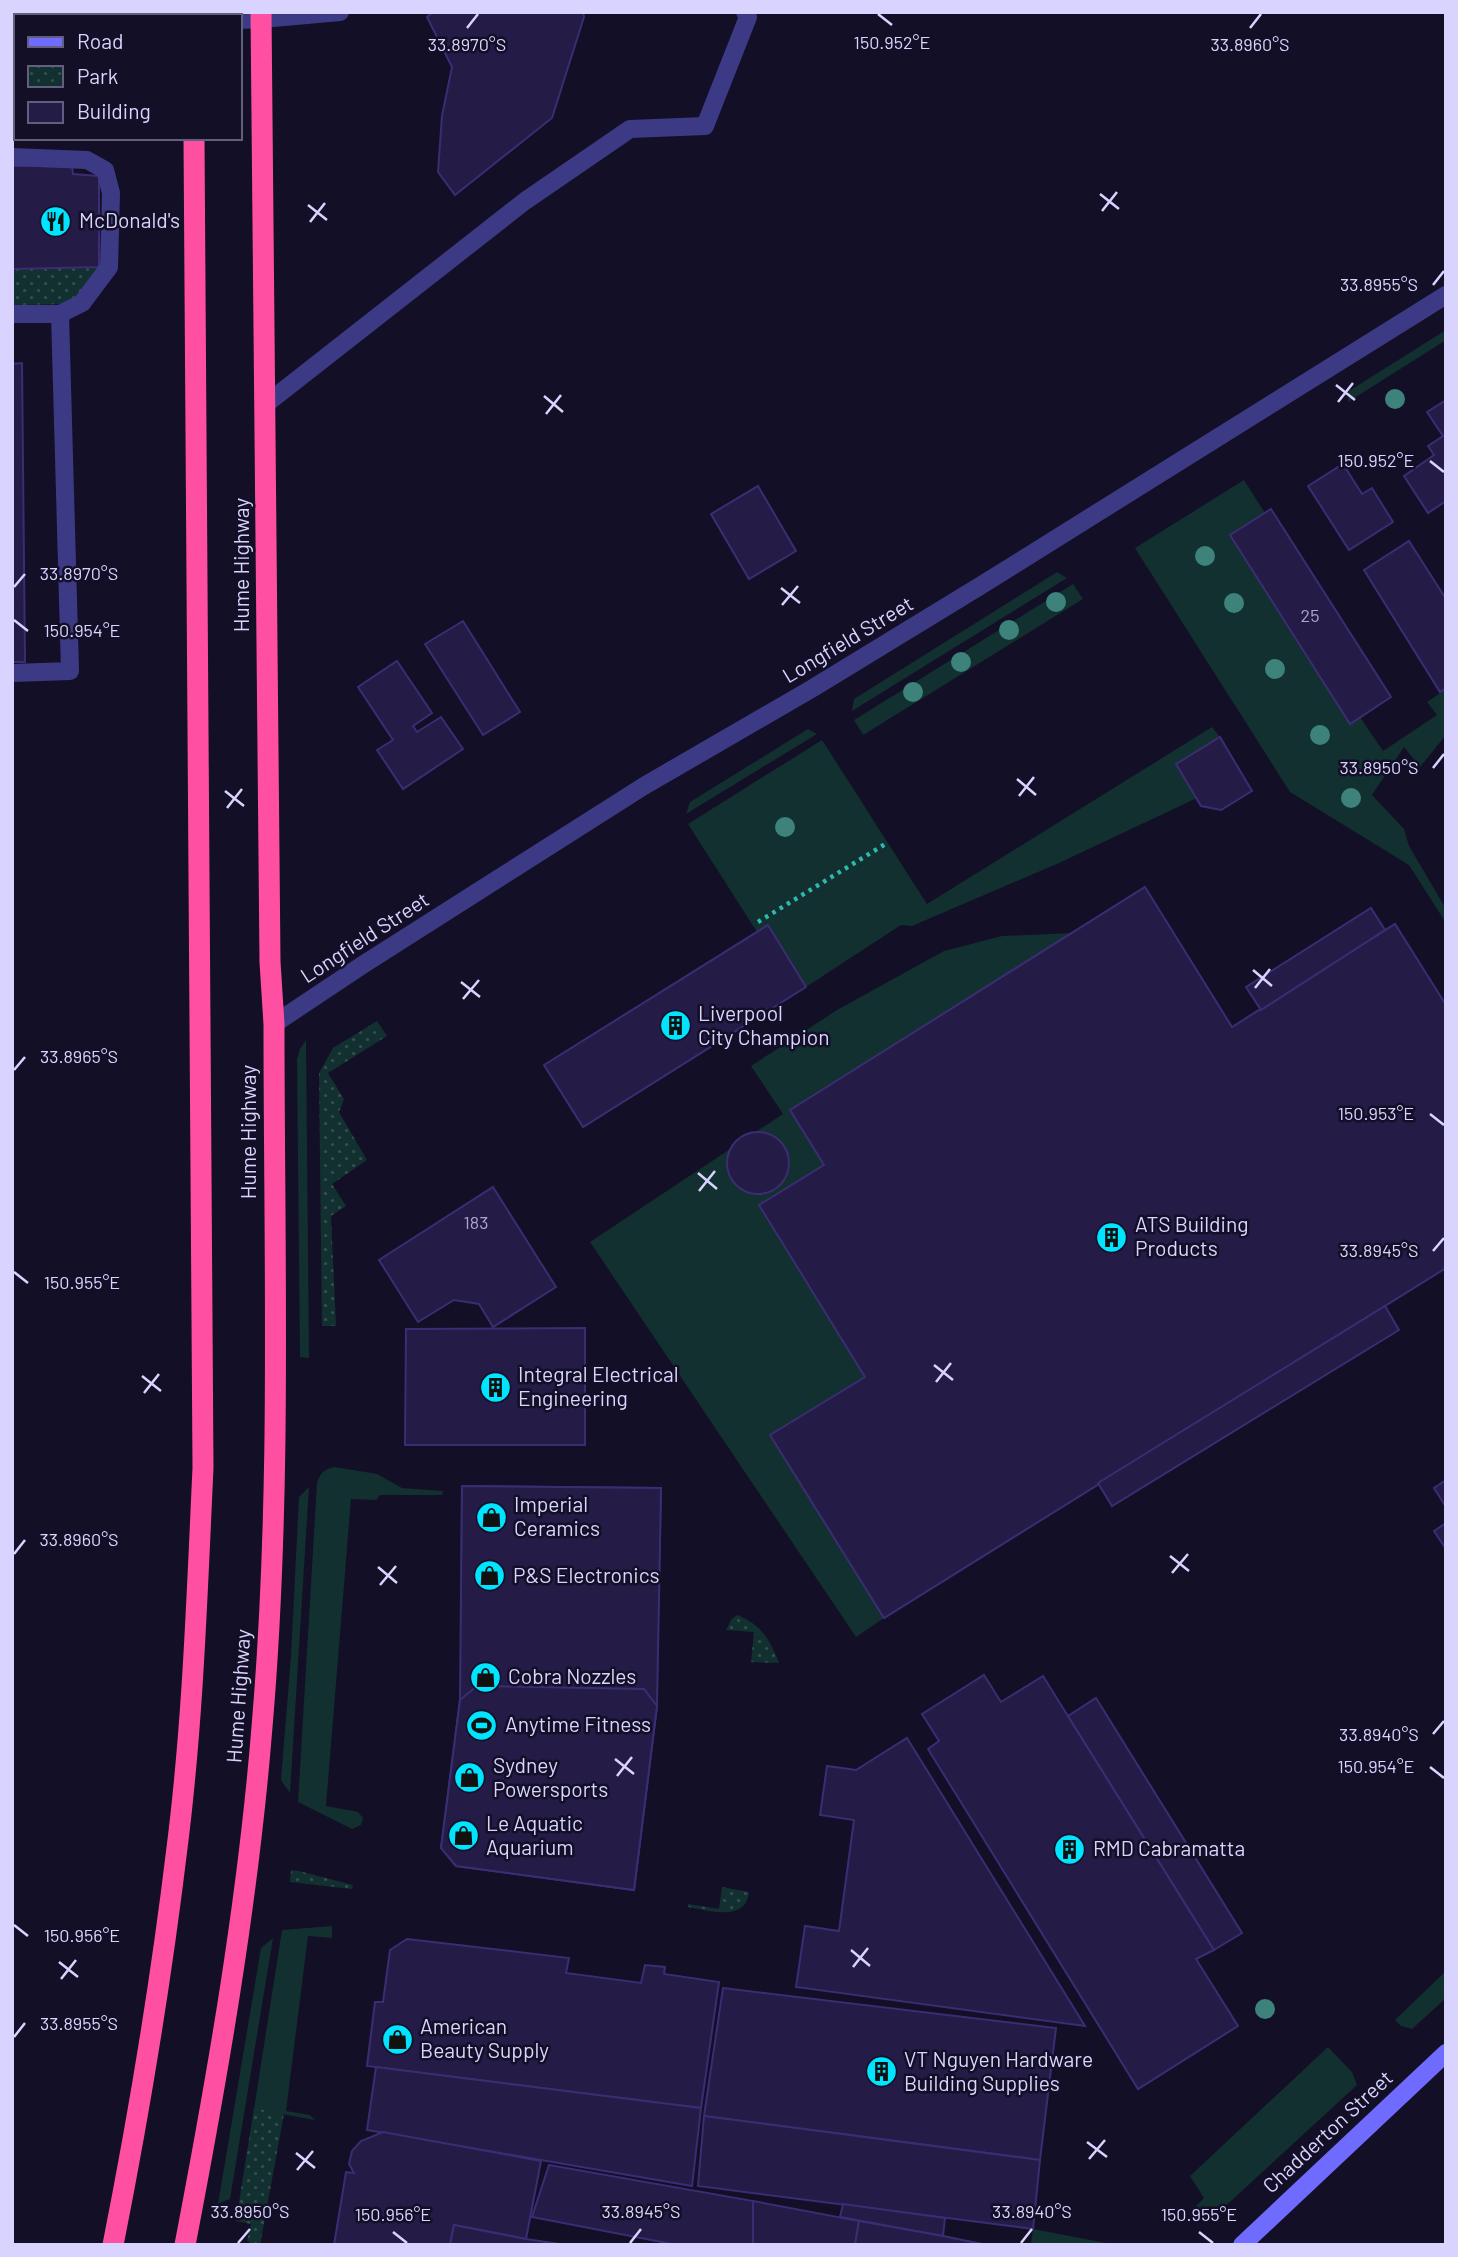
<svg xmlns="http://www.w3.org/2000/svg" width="1458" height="2257" viewBox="0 0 1458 2257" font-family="Barlow,sans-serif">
	<defs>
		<pattern id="park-dots" width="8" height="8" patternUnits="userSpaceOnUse" patternTransform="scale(1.75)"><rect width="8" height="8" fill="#12302f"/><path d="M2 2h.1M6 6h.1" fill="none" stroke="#344d4e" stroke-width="1.8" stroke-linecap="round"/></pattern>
	</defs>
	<rect width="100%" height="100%" fill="#130f26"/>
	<g fill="#12302f">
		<polygon points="1446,330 1446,340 1348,402 1349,391"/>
		<polygon points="1244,480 1265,513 1230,535 1350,723 1360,717 1383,751 1437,715 1427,702 1446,689 1446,735 1420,767 1404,747 1372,795 1404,829 1409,846 1446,909 1446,923 1409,865 1290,792 1135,548"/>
		<polygon points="1057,572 1067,578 852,711 854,699"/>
		<polygon points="1073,584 1083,599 863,735 854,720"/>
		<polygon points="1212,727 1220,737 1176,764 1197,798 1059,863 912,926 901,925 806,987 768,926 757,932 688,824 822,740 927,904"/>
		<polygon points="808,729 817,734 686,814 690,802"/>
		<polygon points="1072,933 790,1110 824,1165 759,1205 865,1377 771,1435 884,1618 856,1637 590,1242 783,1114 751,1066 837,1010 944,951 1002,936"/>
		<polygon points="306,1040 309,1358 300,1357 297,1059 300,1049"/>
		<path d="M 335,1467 L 377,1474 L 402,1488 L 443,1491 L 442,1495 L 380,1495 L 376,1500 L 351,1499 L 326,1806 L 358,1812 L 363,1818 L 361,1825 L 352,1829 L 298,1802 L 317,1483 C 320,1473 324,1469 335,1467 Z"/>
		<polygon points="309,1487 290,1793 281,1780 291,1656 299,1497"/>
		<polygon points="332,1926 332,1938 308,1936 286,2111 310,2115 315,2120 254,2109 282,1930"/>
		<polygon points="273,1938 230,2199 218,2204 261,1948"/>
		<polygon points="1446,1971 1446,1998 1412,2029 1401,2026 1395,2020"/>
		<polygon points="1328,2047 1352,2072 1357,2085 1206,2224 1192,2210 1204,2198 1190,2176"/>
		<polygon points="1033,2229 1117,2245 1031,2245"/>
	</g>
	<g fill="url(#park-dots)">
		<polygon points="99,267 72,304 14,305 12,269"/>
		<polygon points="377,1021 387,1036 328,1073 344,1099 339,1112 367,1160 332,1184 346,1206 331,1216 336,1326 322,1326 319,1073 333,1048"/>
		<path d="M 737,1615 C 761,1624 770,1640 779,1663 L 751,1662 L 754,1632 L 726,1630 L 731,1620 Z"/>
		<polygon points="291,1870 299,1871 353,1885 352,1889 290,1882"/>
		<path d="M 722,1887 L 749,1892 C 746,1923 708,1910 688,1907 L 688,1904 L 719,1909 Z"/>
		<polygon points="254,2108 284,2114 260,2245 254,2245 247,2241 251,2224 236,2221"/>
	</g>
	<g fill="#241b47" stroke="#3b2d73" stroke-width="2">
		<polygon points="433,12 583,12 584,17 552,118 455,195 438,172 442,116 452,67 427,17"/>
		<polygon points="72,165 73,174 99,176 99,267 12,269 12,166"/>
		<polygon points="22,363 25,662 12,662 12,364"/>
		<polygon points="1446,400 1446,501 1428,513 1404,476 1434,455 1428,446 1443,436 1427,412"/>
		<polygon points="1343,464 1362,494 1372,488 1393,522 1349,550 1308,486"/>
		<polygon points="758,486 796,551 749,579 711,514"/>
		<polygon points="1271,509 1391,697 1350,724 1230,535"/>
		<polygon points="1409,541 1446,599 1446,688 1440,692 1364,570"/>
		<polygon points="463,621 520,712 483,735 425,644"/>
		<polygon points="397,661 432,713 413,726 417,732 441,717 463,749 403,789 377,750 393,740 358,687"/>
		<polygon points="1220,737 1252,791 1221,810 1201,806 1176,764"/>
		<polygon points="1145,887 1232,1027 1395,924 1446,1005 1446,1268 884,1618 770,1435 865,1377 759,1205 824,1165 790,1110"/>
		<polygon points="1371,908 1385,930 1261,1010 1246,987"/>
		<polygon points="768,925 806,987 583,1127 544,1065"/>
		<circle cx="758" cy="1163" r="31"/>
		<polygon points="493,1187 556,1287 493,1327 479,1304 454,1300 418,1322 379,1260"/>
		<polygon points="1385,1306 1399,1330 1112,1506 1098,1483"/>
		<polygon points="585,1328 585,1445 405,1445 406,1329"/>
		<polygon points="1446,1480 1446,1507 1434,1488"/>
		<polygon points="462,1486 661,1488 657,1663 476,1662 461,1646"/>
		<polygon points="462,1486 661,1488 657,1706 634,1890 456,1866 441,1848 460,1700"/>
		<polygon points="1446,1523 1446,1549 1434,1531"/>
		<polygon points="984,1675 1001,1702 1043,1676 1214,1950 1196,1959 1238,2026 1138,2089 928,1749 939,1741 922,1714"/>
		<polygon points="477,1686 644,1689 657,1706 634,1890 456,1866 441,1848 460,1700"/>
		<polygon points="1096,1698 1242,1933 1214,1950 1068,1716"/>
		<polygon points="907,1738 1085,2026 796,1987 805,1926 839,1931 854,1820 820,1815 827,1766 856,1770"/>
		<polygon points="407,1939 569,1958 566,1973 641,1983 645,1965 665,1967 664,1974 719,1982 701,2108 367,2066 375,2002 383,2002 390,1950"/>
		<polygon points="723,1988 1056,2028 1040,2160 704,2116"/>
		<polygon points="376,2067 701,2108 692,2186 367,2130"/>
		<polygon points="704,2116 1040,2160 1033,2229 698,2186"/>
		<polygon points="383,2132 541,2161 526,2239 454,2225 450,2245 334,2245 346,2172 354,2173 349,2164 352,2151 361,2141"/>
		<polygon points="549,2165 753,2201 753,2245 677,2245 532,2217"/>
		<polygon points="753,2201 859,2221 855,2245 753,2245"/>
		<polygon points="843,2204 945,2218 943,2236 840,2217"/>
		<polygon points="859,2221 943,2236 987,2245 855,2245"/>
		<polygon points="454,2225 526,2239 566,2245 450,2245"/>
	</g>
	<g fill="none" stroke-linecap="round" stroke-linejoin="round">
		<polyline stroke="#2fb8b0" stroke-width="4.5" stroke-dasharray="3.5 5" stroke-linecap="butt" points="758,922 887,843"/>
		<g stroke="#3d3a85" stroke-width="18">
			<polyline points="262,19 340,12"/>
			<polyline points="12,157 87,160 105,170 111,193 109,267 82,303 60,314"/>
			<polyline points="12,314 60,314 70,671 12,673"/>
			<polyline points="266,404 525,201 630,129 705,126 748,17 745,12"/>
		</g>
		<g stroke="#3d3a85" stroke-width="18">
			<polyline points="240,20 262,19"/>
			<polyline points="12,89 16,87"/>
			<polyline points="274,1024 364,964 644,786 813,688 980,586 1446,295"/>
		</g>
		<polyline stroke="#6f6bff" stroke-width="18" points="1242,2245 1446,2053"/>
		<g stroke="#ff4fa3" stroke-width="21">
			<polyline points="192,16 192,12"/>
			<path d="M 113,2245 C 139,2114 161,1981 177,1848 C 193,1722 197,1595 203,1468 L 194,138"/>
			<path d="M 185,2245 C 218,2073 248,1901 262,1727 C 282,1494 274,1258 274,1024 L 270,962 L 261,12"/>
		</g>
	</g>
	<g fill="#3d827b">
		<circle cx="1395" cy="399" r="10"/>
		<circle cx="1205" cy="556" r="10"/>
		<circle cx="1056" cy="602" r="10"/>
		<circle cx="1234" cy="603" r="10"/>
		<circle cx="1009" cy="630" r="10"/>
		<circle cx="961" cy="662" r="10"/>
		<circle cx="1275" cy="669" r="10"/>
		<circle cx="913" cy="692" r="10"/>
		<circle cx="1320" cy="735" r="10"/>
		<circle cx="1351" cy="798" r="10"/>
		<circle cx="785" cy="827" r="10"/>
		<circle cx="1265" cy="2009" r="10"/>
	</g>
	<path fill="none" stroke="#d9d4ff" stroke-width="2.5" d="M 878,14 L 892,25M 467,28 L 478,14M 1250,28 L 1261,14M 1100,194 L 1119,209M 308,205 L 327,220M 1102,211 L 1117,192M 310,222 L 325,203M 1433,285 L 1444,271M 1336,385 L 1355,400M 544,396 L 563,412M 1338,402 L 1353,383M 546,414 L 561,395M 1430,461 L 1444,472M 14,587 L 25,574M 781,588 L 800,603M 782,605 L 798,586M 14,620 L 28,631M 1433,768 L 1444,754M 1017,779 L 1036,795M 225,791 L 244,806M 1019,796 L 1034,777M 227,808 L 242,789M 1253,970 L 1272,986M 461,982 L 480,997M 1255,988 L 1270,969M 463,999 L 479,980M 14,1070 L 25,1057M 1430,1114 L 1444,1125M 698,1173 L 717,1189M 699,1191 L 715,1171M 1433,1251 L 1444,1238M 14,1272 L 28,1283M 934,1365 L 953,1380M 142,1376 L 161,1391M 936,1382 L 951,1363M 144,1393 L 159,1374M 14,1554 L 25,1540M 1170,1556 L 1189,1571M 378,1567 L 397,1583M 1172,1573 L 1188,1554M 380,1585 L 396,1566M 1433,1734 L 1444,1721M 615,1759 L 634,1774M 1430,1767 L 1444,1778M 617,1776 L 632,1757M 14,1925 L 28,1936M 851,1950 L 870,1966M 59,1962 L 78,1977M 853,1967 L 868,1948M 61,1979 L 76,1960M 14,2037 L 25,2023M 1087,2142 L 1107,2157M 296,2153 L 315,2168M 1089,2159 L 1105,2140M 297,2170 L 313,2151M 393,2232 L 407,2243M 1199,2232 L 1213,2243M 238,2243 L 250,2229M 630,2243 L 641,2229M 1021,2243 L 1032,2229"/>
	<defs>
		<symbol id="restaurant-disc" viewBox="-11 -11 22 22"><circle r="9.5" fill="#00e5ff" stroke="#130f26"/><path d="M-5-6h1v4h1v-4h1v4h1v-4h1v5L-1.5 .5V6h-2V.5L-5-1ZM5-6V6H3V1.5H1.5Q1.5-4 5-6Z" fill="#111"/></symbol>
		<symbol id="building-disc" viewBox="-11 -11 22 22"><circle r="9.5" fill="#00e5ff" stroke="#130f26"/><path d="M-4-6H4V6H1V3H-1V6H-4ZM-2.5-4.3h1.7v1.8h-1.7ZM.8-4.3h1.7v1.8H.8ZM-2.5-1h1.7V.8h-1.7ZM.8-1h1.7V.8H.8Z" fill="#111"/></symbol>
		<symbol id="shop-disc" viewBox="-11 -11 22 22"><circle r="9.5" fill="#00e5ff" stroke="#130f26"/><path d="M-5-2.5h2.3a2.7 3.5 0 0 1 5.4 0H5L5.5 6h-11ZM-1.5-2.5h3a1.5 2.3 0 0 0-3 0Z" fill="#111"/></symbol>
		<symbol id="stadium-disc" viewBox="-11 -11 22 22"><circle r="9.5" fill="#00e5ff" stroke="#130f26"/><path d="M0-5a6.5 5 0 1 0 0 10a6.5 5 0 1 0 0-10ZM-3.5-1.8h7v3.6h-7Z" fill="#111"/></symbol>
	</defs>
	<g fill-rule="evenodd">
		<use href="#restaurant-disc" x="38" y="204" width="35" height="35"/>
		<use href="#building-disc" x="658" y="1008" width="35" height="35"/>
		<use href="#building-disc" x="1094" y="1220" width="35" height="35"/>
		<use href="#building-disc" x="478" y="1370" width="35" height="35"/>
		<use href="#shop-disc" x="474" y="1500" width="35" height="35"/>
		<use href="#shop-disc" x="472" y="1558" width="35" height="35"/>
		<use href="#shop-disc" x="468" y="1660" width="35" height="35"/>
		<use href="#stadium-disc" x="464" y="1708" width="35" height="35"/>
		<use href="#shop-disc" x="452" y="1760" width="35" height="35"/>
		<use href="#shop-disc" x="446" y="1818" width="35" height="35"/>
		<use href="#building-disc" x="1052" y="1832" width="35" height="35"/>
		<use href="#shop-disc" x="380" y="2022" width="35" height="35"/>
		<use href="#building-disc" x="864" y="2054" width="35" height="35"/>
	</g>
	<g text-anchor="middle" stroke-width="5" stroke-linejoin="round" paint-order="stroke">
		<g font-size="18" fill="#aca6d1">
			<text x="1310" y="622">25</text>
			<text x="476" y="1229">183</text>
		</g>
		<g font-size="21" fill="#d9d4ff" stroke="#130f26" text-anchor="start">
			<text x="79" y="228">McDonald's</text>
			<text x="698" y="1021">Liverpool<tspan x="698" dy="24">City Champion</tspan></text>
			<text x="1135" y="1232">ATS Building<tspan x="1135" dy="24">Products</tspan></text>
			<text x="518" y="1382">Integral Electrical<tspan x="518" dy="24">Engineering</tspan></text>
			<text x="514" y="1512">Imperial<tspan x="514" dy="24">Ceramics</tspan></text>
			<text x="513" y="1583">P&amp;S Electronics</text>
			<text x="508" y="1684">Cobra Nozzles</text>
			<text x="505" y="1732">Anytime Fitness</text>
			<text x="493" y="1773">Sydney<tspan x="493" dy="24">Powersports</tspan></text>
			<text x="486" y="1831">Le Aquatic<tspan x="486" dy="24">Aquarium</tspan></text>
			<text x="1093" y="1856">RMD Cabramatta</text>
			<text x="420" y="2034">American<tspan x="420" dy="24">Beauty Supply</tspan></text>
			<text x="904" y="2067">VT Nguyen Hardware<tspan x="904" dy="24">Building Supplies</tspan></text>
		</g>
		<g font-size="21" fill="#d9d4ff" stroke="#130f26">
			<text transform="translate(242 565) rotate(-90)" y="7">Hume Highway</text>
			<text transform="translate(848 640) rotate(-31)" y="7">Longfield Street</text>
			<text transform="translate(365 938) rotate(-33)" y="7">Longfield Street</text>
			<text transform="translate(249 1132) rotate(-90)" y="7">Hume Highway</text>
			<text transform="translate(239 1696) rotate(-86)" y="7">Hume Highway</text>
			<text transform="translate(1328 2132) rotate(-43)" y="7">Chadderton Street</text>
		</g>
	</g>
	<g font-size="18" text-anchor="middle" fill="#d9d4ff" stroke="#130f26" stroke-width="5" stroke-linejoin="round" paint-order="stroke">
		<text x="892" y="49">150.952°E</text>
		<text x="467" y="51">33.8970°S</text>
		<text x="1250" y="51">33.8960°S</text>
		<text x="1379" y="291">33.8955°S</text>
		<text x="1376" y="467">150.952°E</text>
		<text x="79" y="580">33.8970°S</text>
		<text x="82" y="637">150.954°E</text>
		<text x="1379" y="774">33.8950°S</text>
		<text x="79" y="1063">33.8965°S</text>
		<text x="1376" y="1120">150.953°E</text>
		<text x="1379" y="1257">33.8945°S</text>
		<text x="82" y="1289">150.955°E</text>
		<text x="79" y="1546">33.8960°S</text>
		<text x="1379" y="1741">33.8940°S</text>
		<text x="1376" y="1773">150.954°E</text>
		<text x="82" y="1942">150.956°E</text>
		<text x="79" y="2030">33.8955°S</text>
		<text x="250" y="2218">33.8950°S</text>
		<text x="641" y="2218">33.8945°S</text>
		<text x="1032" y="2218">33.8940°S</text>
		<text x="393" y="2221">150.956°E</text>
		<text x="1199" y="2221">150.955°E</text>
	</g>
	<rect width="1458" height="2257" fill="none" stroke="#d9d4ff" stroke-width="28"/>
	<rect x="14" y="14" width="228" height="126" fill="#130f26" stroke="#625e7d" stroke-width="2"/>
	<rect x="28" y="37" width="35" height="10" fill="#6f6bff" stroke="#625e7d" stroke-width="2"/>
	<text x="77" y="49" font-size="21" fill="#d9d4ff">Road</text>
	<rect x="28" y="66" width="35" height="21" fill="url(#park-dots)" stroke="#625e7d" stroke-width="2"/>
	<text x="77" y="84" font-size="21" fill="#d9d4ff">Park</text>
	<rect x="28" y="102" width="35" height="21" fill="#241b47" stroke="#625e7d" stroke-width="2"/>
	<text x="77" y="119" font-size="21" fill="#d9d4ff">Building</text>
</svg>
